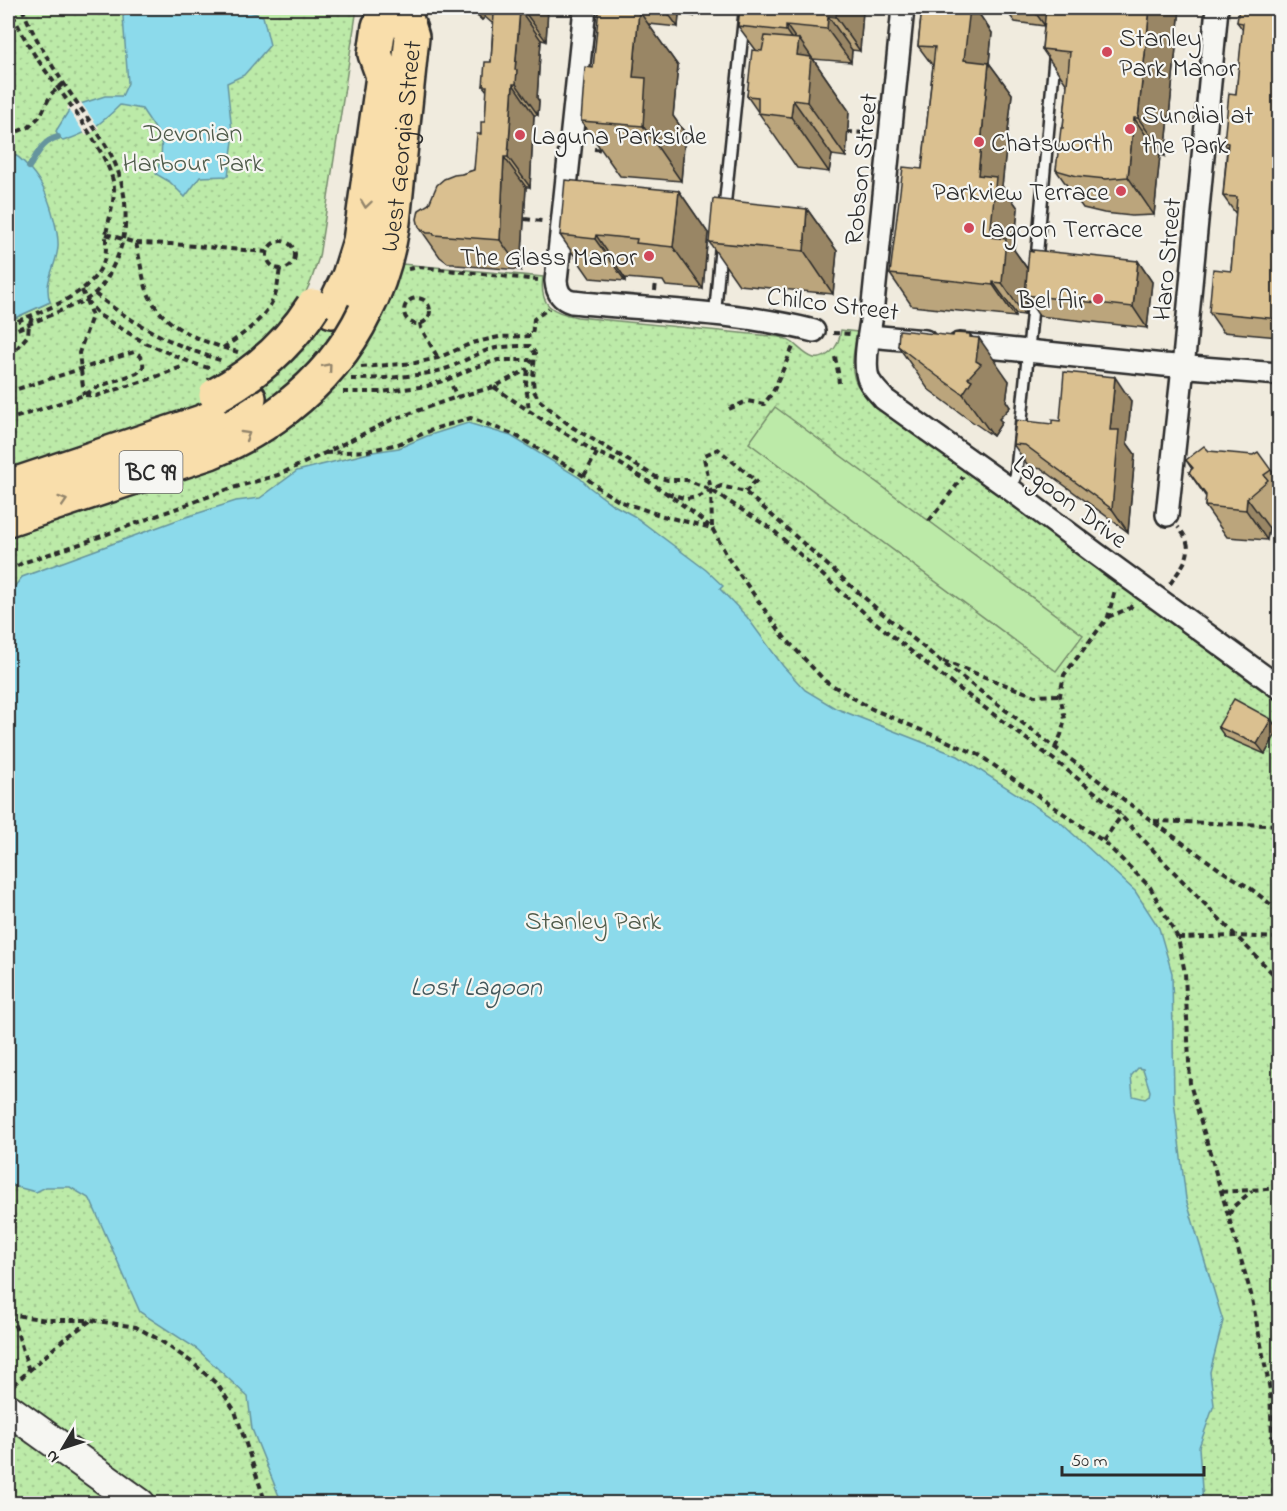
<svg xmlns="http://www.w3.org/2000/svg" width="1287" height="1511" viewBox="0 0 1287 1511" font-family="'Indie Flower',sans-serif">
	<defs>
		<pattern id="park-dots" width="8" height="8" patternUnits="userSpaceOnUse" patternTransform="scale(1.5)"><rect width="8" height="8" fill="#bceaa8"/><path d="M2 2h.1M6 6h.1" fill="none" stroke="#a2c991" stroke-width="1.8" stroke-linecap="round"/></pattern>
	</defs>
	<rect width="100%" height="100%" fill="#f0ebde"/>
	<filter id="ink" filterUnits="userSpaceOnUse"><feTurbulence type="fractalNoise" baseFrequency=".0167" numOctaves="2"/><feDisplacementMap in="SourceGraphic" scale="12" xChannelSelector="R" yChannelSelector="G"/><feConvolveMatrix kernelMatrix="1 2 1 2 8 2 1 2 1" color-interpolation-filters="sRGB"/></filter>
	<g filter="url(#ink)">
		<path fill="url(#park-dots)" stroke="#748a6a" stroke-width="1.5" d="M 8,8 L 357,8 L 319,257 L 311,281 L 298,309 L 383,316 L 392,294 L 402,264 L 543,277 C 539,306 552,312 577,317 L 780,337 C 785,338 789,340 793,343 C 806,354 815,366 831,352 C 838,346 840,338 841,330 L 857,332 C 853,358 846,378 867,397 L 1279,703 L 1279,1503 L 8,1503 L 8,321 L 50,302 L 47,292 L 47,285 L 12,153 L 8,151 Z"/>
		<polygon fill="#bceaa8" stroke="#748a6a" stroke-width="1.5" points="775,407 1083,635 1056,671 749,443"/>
		<g fill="#8cdaeb" stroke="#65949e" stroke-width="1.5" fill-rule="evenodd">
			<path d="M 127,8 L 237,8 L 263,16 L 270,45 L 244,75 L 227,83 L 233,141 L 228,176 L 200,177 L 185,197 L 170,182 L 156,174 C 168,140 160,137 142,109 L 120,105 C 101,124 89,133 63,141 L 58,137 L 56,131 L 71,107 L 105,96 L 122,96 L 128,83 L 123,17 Z"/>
			<path d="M 8,151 C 23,157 39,178 45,192 C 51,205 59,234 58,247 C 56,269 43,280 50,302 L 8,321 Z"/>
			<path d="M 468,423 L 511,436 L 580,478 L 589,487 L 612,504 L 634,516 L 706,570 L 723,586 L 720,589 L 747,617 L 783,666 L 805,690 L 835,708 L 958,756 L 1060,822 L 1135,891 L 1159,928 L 1172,973 L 1174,1100 L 1186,1199 L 1223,1321 L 1210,1372 L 1214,1405 L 1199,1447 L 1203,1503 L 289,1503 L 279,1496 L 252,1429 L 248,1397 L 197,1349 L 140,1312 L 90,1199 L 70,1187 L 46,1187 L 36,1192 L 13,1186 L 8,1180 L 8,595 L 22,577 L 180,519 L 236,501 L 260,498 L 297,471 L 373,452 L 399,448 L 427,436 ZM 1138,1068 L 1143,1069 L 1150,1091 L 1149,1096 L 1145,1099 L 1133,1096 L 1131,1076 Z"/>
		</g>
		<polygon fill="#f0ebde" points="80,101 99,128 86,136 67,108 69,104"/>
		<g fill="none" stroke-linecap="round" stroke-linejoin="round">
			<path stroke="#65949e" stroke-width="6" d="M 29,167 C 37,155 42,141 58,137"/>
			<defs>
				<g id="lane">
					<polyline points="724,213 745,8"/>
					<polyline points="1036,265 1055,54"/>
					<polyline points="715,314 721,244"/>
					<polyline points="1010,489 1016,475 1034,293"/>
				</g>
				<g id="street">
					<path d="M 585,8 L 556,281 C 557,292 561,299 572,302 C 653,310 736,311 814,331"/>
					<path d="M 903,8 L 872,314 C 870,330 862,365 869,380 C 873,388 879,393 884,399 L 1010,489 L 1095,553 L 1280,688"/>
					<polyline points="869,336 925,341"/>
					<polyline points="959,344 1164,365 1280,374"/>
					<polyline points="1167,515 1185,348 1217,8"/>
				</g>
				<polyline id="secondary" points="8,1409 140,1504"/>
				<g id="highway">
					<polyline points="332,311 349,276 360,241 383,76 375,54 379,26 394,8"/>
					<path id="s1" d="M 365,312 C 380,284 388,254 393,222 L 412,37 L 403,8"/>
					<polyline points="8,487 199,423 221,414 249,398"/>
					<path d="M 8,519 L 210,452 C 237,441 263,426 286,408"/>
				</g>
			</defs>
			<use href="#lane" stroke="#2b2b2b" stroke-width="15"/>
			<use href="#street" stroke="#2b2b2b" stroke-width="26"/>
			<use href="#secondary" stroke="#2b2b2b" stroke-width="34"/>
			<use href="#highway" stroke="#2b2b2b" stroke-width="38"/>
			<g stroke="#2b2b2b" stroke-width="4" stroke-dasharray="6 4.5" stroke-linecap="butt">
				<polyline points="326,8 355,11 355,8"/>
				<polyline points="847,132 868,133"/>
				<polyline points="8,135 29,127 41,115 51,94 64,83"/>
				<polyline points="594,149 605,150"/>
				<polyline points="525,219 542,221"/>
				<path d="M 106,234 L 136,243 C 140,260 142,277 148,293 C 163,329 203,342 238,352"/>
				<circle cx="281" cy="255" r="14"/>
				<polyline points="136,243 171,244 267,252"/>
				<polyline points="408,269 419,267 538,280"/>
				<polyline points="82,290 92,316 79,353 84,395"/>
				<polyline points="655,291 656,281"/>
				<path d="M 95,294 C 133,324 176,347 223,361"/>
				<circle cx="417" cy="311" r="13"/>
				<polyline points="86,300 99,315 145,343 192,363 212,369"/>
				<polyline points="784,304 785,289"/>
				<polyline points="420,323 421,328 438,358"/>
				<path d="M 8,325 C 40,311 95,296 105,257 C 107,248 105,238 107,229 C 110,216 114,202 114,189 C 114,158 57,88 38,60 C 27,44 18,26 10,8"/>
				<path d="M 8,333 L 86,300 C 103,288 107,279 116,260 C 132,225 127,183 108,149 C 98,132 86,116 75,100 C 55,71 35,40 22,8"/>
				<polyline points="833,333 850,334"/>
				<path d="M 223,348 C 242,335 264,320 274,298 C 278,289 278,279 280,269"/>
				<polyline points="8,356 15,351 28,335 29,324 34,314"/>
				<polyline points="835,357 838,372 839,383"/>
				<polyline points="361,367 415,363 438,358 472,343 499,337 532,336 534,319 549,308"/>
				<polyline points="528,370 526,383 529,411"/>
				<path d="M 351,379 C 377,379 420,377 445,369 C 460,364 473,355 488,350 C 501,346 517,346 530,346 L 535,353 L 533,379 L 534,391 L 539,400 L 572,427 L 656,477 L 668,480 L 687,480 L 697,484 L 711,490 L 773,530 L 871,619 L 937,672 L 1053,759 L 1111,805 L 1167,865 L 1280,981"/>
				<polyline points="452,386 457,397"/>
				<path d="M 494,387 L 529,411 L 597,453 C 612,458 624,466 638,475 C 663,490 687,507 709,526"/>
				<path d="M 8,392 L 134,352 C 142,355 144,360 143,368 L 137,373 L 100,386 L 84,395 L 8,420"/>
				<polyline points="343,392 381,392 427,386 449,379 473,368 498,360 529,360 535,364"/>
				<polyline points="85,395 96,396 150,379 184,366"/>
				<polyline points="729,409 747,401 764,404 773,392 793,347"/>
				<polyline points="325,453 367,451 398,444 437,428 471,418 515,435 584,476 600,489 619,501 663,516 712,528 730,561 784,637 825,681 870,708 979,755 1103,841 1150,887 1178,938 1185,973 1190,1084 1251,1294 1270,1390 1274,1487 1273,1504"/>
				<polyline points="584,476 597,453"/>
				<polyline points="667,493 687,499 697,497 721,486 745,492 758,503 877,609 938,659 1152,821 1222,871 1250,888 1269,903 1280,914"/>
				<polyline points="929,521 963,477"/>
				<polyline points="712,527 711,490 704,458 705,455 718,449 756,481 745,492"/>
				<polyline points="8,572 22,563 80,544 229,489 278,475 325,453 391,420 457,397 494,387 528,369"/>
				<path d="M 1170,584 C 1184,563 1198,550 1178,527"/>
				<polyline points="1108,617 1130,608 1133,604"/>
				<polyline points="943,661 1035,696 1060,695"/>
				<polyline points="1055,748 1061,735 1065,719 1060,695 1064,675 1108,617 1115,590"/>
				<polyline points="1154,821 1267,825 1280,824"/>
				<polyline points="1103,841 1122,815"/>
				<polyline points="1178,938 1235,936 1280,938"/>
				<polyline points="1221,1192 1280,1188"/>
				<polyline points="1229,1215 1234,1206 1252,1191"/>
				<polyline points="8,1314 47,1320 91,1320 136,1327 158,1339 193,1363 218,1385 235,1411 264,1498 269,1504"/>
				<polyline points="10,1315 16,1328 29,1371"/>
				<polyline points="13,1385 63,1340 90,1321"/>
			</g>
			<use href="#lane" stroke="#f6f6f2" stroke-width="10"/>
			<use href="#street" stroke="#f6f6f2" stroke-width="21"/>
			<use href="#secondary" stroke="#f6f6f2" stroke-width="30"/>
			<use href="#highway" stroke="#f9deab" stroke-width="33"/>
			<defs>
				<g id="highway-bridge">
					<path d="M 216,395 C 256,373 289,344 313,306"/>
					<path d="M 286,408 C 319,382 347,350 365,312"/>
				</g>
			</defs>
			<use href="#highway-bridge" stroke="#2b2b2b" stroke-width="38" stroke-linecap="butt"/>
			<use href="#highway-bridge" stroke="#f9deab" stroke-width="33"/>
		</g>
		<g fill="#bba57c" stroke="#2b2b2b" stroke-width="1.5">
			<polygon points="469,8 548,8 546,41 541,40 537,98 539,101 538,115 534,115 530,187 526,187 521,270 456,265 454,263 448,263 440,257 419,227 429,204 462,174 474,170 481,134 485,122 487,91 483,86 491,62 493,24 485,17 482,20 473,13"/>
			<polygon points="634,8 695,8 694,16 679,14 678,27 648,24 678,66 673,116 685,133 681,181 620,176 581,121 593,68 638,11"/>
			<polygon points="740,8 862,8 863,10 860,51 852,50 851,62 813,59 849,111 846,157 832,155 829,172 797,168 747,96 756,50 738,26"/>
			<polygon points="922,8 975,8 992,33 989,63 1012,94 1002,186 1018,208 1014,250 1027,268 1138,261 1152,282 1147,328 1039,316 1026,297 1024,315 1016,314 1015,317 912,306 890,274 922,169 933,66 918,46"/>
			<polygon points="1004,8 1180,8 1165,156 1160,155 1154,215 1132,216 1104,213 1083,208 1056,170 1063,128 1067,85 1042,49 1044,26 1015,22"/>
			<polygon points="1280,8 1280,337 1223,332 1209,312 1231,271 1236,214 1223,196 1227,148 1224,142 1236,94 1243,30 1237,22"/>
			<polygon points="679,191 708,233 703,289 666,286 663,281 625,278 625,281 590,278 560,235"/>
			<polygon points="807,209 837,251 833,294 739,285 709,242"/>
			<polygon points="953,336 972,337 1009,381 1006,401 1010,407 999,419 1002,422 993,436 967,418 928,389 898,346"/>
			<polygon points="1131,401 1127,443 1135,454 1128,532 1042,469 1029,467 1013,444 1052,424"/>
			<polygon points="1209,451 1271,470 1280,481 1280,519 1269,528 1267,540 1227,537 1205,506 1206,497 1189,472 1192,469 1186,460"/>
			<polygon points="1218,727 1278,730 1265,754 1225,737"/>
		</g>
		<g fill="#998665" stroke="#2b2b2b" stroke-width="1.5">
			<polygon points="473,8 479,8 485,17 482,20"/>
			<polygon points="525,8 548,8 546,41 524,11"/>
			<polygon points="664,8 674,8 679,14 678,27"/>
			<polygon points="688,8 695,8 694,16"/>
			<polygon points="837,8 862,8 863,10 860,51 836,17"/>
			<polygon points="953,8 975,8 992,33 986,92 964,60"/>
			<polygon points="1032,8 1046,8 1045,26"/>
			<polygon points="1150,8 1180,8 1165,156 1138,118"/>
			<polygon points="520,10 541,40 537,98 539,101 538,115 516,84 515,70"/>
			<polygon points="639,11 678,66 673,116 685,133 681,181 643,126 633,77"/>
			<polygon points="828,16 852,50 851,62 827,29"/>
			<polygon points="786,25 798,42 799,39 849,111 846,157 807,102 797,55 798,48 786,31"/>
			<polygon points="989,63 1012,94 1002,186 1018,208 1014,250 1028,270 1025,295 1026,297 1024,315 1002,283 990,237 978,175"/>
			<polygon points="513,84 534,115 530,187 508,157"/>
			<polygon points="793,100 832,155 829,172 791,117"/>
			<polygon points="1134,118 1160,155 1154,215 1128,177"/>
			<polygon points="504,157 526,187 521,270 500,240"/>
			<polygon points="679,191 708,233 703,289 673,247"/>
			<polygon points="807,209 837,251 833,294 804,251"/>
			<polygon points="596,235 625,278 625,281 595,239"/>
			<polygon points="1138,261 1152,282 1147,328 1133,307"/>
			<polygon points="993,282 1016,314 1015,317 993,285"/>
			<polygon points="970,334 978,347 979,338 1009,381 1006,401 1010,407 999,419 1002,422 993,436 963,394 968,378"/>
			<polygon points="1115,377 1131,401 1127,443 1135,454 1128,532 1112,509 1110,430"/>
			<polygon points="1247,498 1269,528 1267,540 1246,510"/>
			<polygon points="1271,719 1278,730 1265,754 1257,744"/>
		</g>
		<g fill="#dac090" stroke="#2b2b2b" stroke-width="1.5">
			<polygon points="488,8 525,8 524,11 520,10 515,70 517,70 516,84 513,84 508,157 504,157 500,240 434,235 433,233 427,233 419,227 417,219 419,210 429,204 437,185 444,179 454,175 462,174 474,170 477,134 481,134 481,122 485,122 487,86 483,86 485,62 491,62 494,14 491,14 491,10"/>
			<polygon points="599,8 639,11 633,77 646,78 643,126 581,121 585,67 593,68"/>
			<polygon points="740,8 837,8 836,17 828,16 827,29 786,25 786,31 738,26"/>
			<polygon points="922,8 970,8 964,60 989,63 978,175 996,177 990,237 1006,239 1002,283 993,282 993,285 890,274 903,167 922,169 935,47 918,46"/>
			<polygon points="1046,8 1150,8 1138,118 1134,118 1128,177 1106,179 1077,176 1056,170 1061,128 1063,128 1070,52 1042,49"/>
			<polygon points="1239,8 1280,8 1280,319 1209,312 1213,269 1231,271 1237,197 1223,196 1228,143 1224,142 1229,93 1236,94 1243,23 1237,22"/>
			<polygon points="765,36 799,39 797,55 811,57 807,102 793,100 791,117 758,113 758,97 747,96 752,50 762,51"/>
			<polygon points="565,180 679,191 673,247 636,243 637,239 596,235 595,239 560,235"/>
			<polygon points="713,199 807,209 804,251 709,242"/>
			<polygon points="1033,250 1138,261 1133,307 1025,295 1029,251 1033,252"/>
			<polygon points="899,330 953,336 954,333 970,334 970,337 979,338 976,361 981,364 968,378 972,380 963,394 937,376 898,346"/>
			<polygon points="1064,372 1115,377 1110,430 1119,430 1112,509 1025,445 1013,444 1016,420 1052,424 1052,420 1060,421"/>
			<polygon points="1204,446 1209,451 1253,455 1258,452 1271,470 1264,475 1268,480 1247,498 1246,510 1205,506 1206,495 1189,472 1193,468 1186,460"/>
			<polygon points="1234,699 1271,719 1257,744 1218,727"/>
		</g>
		<defs><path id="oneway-chevron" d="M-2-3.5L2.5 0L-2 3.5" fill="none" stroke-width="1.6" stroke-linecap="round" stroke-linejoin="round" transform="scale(1.5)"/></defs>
		<g stroke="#92846b">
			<use href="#oneway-chevron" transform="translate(366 204) rotate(98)"/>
			<use href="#oneway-chevron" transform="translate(328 367) rotate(-50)"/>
			<use href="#oneway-chevron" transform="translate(246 435) rotate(-30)"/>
			<use href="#oneway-chevron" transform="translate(63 501) rotate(-18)"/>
		</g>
	</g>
	<g fill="#d1495b" stroke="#f6f6f2" stroke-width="2">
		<circle cx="1107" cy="52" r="6"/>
		<circle cx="1130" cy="129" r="6"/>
		<circle cx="520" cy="135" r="6"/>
		<circle cx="979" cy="142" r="6"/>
		<circle cx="1121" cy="191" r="6"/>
		<circle cx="969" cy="228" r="6"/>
		<circle cx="649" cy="256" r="6"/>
		<circle cx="1098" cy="299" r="6"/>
	</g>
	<g text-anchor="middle" stroke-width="4.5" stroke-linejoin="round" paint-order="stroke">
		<rect fill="#f6f6f2" stroke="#686867" stroke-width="1.5" x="119.5" y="451" width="63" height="42" rx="4.5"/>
		<g font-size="24" font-weight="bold" fill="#2b2b2b">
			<text x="151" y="480">BC 99</text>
		</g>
		<g font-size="26" fill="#2b2b2b" stroke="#f6f6f2" text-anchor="start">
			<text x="1119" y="46">Stanley<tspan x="1119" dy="30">Park Manor</tspan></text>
			<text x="1142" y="123">Sundial at<tspan x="1142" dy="30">the Park</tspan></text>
			<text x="532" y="144">Laguna Parkside</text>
			<text x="991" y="151">Chatsworth</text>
			<text x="1109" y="200" text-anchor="end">Parkview Terrace</text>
			<text x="981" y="237">Lagoon Terrace</text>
			<text x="637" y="265" text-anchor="end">The Glass Manor</text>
			<text x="1086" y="308" text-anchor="end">Bel Air</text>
		</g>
		<g font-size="26" fill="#4f5b4a" stroke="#f6f6f2">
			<text x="193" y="141">Devonian<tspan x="193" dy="30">Harbour Park</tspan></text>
			<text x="593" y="929">Stanley Park</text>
		</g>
		<g font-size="26" fill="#2b2b2b" stroke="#f6f6f2">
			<text dy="9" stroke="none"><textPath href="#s1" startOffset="171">West Georgia Street</textPath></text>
			<text transform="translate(860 169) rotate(-84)" y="9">Robson Street</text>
			<text transform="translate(1166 259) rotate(-85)" y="9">Haro Street</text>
			<text transform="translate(833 303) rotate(7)" y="9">Chilco Street</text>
			<text transform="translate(1071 501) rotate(37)" y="9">Lagoon Drive</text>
		</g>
		<g font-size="27" font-style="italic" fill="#43575b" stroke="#f6f6f2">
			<text x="476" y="995">Lost Lagoon</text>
		</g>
	</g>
	<rect width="1287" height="1511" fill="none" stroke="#f6f6f2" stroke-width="30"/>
	<rect x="15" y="15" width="1257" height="1481" fill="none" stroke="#2b2b2b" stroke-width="2" filter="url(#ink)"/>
	<g transform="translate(63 1448) rotate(231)" stroke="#f6f6f2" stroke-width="4.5" paint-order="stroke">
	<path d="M0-4.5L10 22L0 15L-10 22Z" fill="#2b2b2b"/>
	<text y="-9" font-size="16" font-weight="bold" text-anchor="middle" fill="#2b2b2b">N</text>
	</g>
	<path d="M1062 1466v9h142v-9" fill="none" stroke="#2b2b2b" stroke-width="3"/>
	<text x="1071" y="1466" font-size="18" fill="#2b2b2b" stroke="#f6f6f2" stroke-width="4.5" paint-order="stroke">50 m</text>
</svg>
